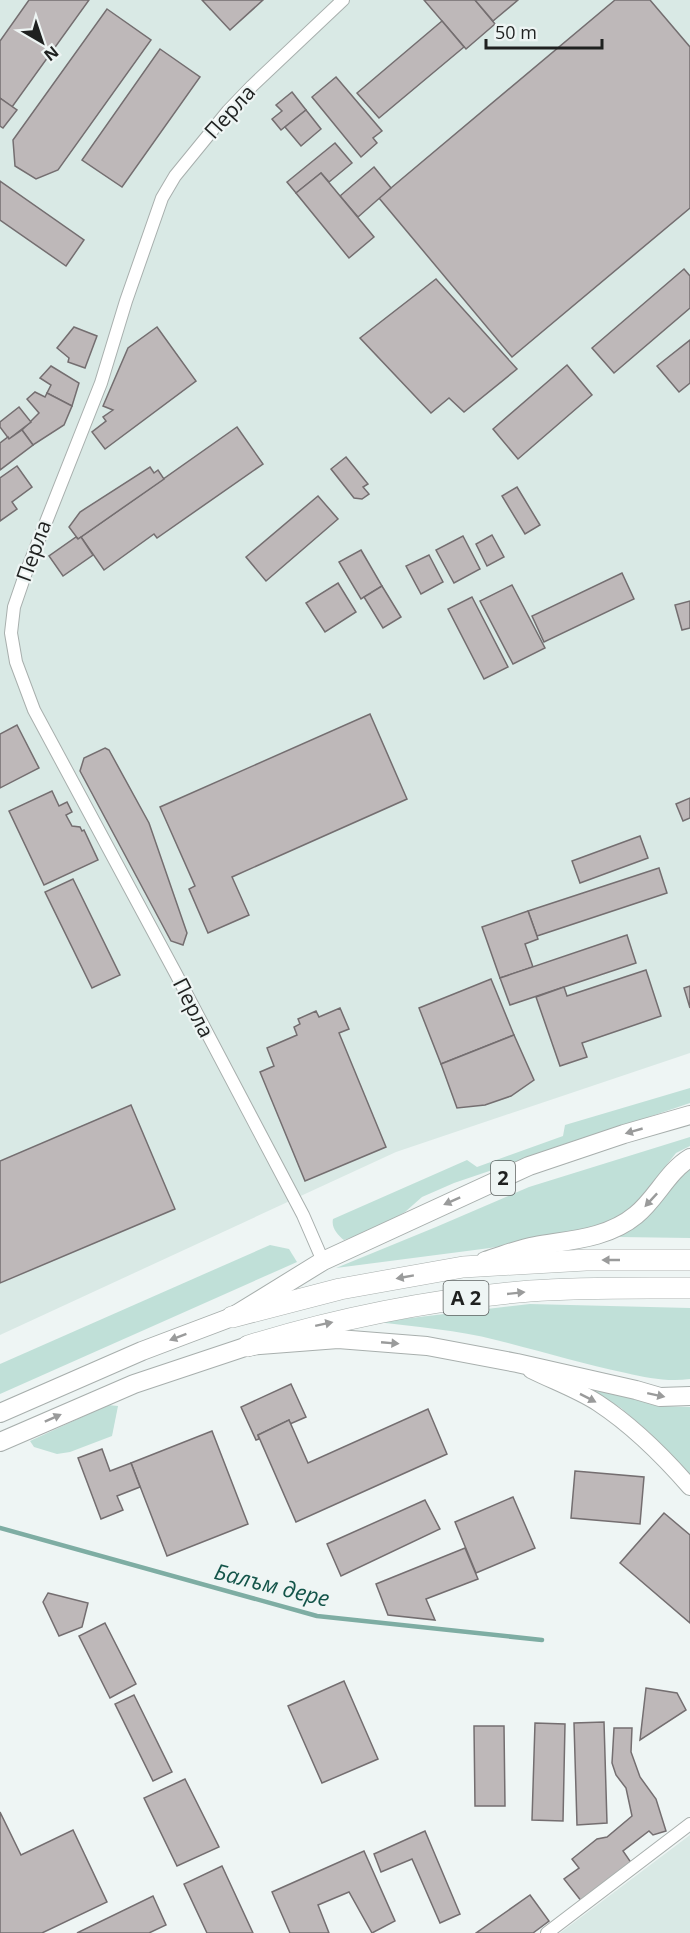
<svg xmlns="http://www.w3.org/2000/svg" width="690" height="1933" viewBox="0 0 690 1933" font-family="'Open Sans',sans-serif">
	<rect width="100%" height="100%" fill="#eef5f4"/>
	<g fill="#d9e9e5">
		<polygon points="0,0 690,0 690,1053 396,1152 0,1335"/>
		<polygon points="690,1835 690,1933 560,1933"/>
	</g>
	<g fill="#c0e0d8">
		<path d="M 690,1088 L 690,1103 L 454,1183 L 422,1197 L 405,1212 L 374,1230 L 344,1240 C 338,1235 331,1228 333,1219 L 467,1160 L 477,1167 L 563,1136 L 565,1125 Z"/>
		<polygon points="690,1137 690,1146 676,1153 629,1212 595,1228 490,1248 336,1268 436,1227 529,1187"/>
		<polygon points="690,1167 690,1238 619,1237 640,1224"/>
		<polygon points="270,1245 289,1249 297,1262 0,1394 0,1364"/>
		<path d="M 530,1304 L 690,1308 L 690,1379 C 668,1382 648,1378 626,1373 C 582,1364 540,1351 496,1340 C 458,1330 417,1327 377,1322 Z"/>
		<polygon points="578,1383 660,1406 690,1407 690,1475 649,1432 621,1408"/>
		<polygon points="108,1405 118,1406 112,1436 70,1452 57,1454 34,1447 30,1441"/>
	</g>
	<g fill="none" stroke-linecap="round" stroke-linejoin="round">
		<polyline stroke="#7eada3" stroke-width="4.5" points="0,1528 317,1616 542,1640"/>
	</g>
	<g fill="#beb8b9" stroke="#746e70" stroke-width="1.5">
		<polygon points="29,0 89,0 12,107 0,98 0,41"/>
		<polygon points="202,0 263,0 230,30"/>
		<polygon points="424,0 475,0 495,24 466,49"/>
		<polygon points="475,0 518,0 493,21"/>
		<polygon points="615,0 650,0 690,47 690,208 512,357 379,198"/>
		<polygon points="107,9 151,40 58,170 36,179 15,166 13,140"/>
		<polygon points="442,21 464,47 379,118 357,93"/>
		<polygon points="160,49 200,77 122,187 82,160"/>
		<polygon points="336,77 382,131 373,138 377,143 361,157 312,97"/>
		<polygon points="292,92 306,110 281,130 272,119 282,111 276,105"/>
		<polygon points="0,98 17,110 3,128 0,126"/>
		<polygon points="306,110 321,129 301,146 285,127"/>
		<polygon points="335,143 352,163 329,182 321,173 296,193 287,182"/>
		<polygon points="374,167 391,188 358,217 340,196"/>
		<polygon points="321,173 374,237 349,258 296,193"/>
		<polygon points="0,181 84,240 66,266 0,220"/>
		<polygon points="684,269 690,276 690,308 614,373 592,348"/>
		<polygon points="436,279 517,369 464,412 449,398 431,413 360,338"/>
		<polygon points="74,327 97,336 85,368 68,362 69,358 57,348"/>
		<polygon points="157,327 196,381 105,449 92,432 106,421 103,417 113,410 103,406 128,348"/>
		<polygon points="690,340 690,383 679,392 657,366"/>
		<polygon points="567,365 592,395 518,459 493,429"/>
		<polygon points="51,366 79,383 72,406 47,393 51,385 40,378"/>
		<polygon points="35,392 45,397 47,393 72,406 64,425 33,445 22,430 39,413 27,399"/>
		<polygon points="19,407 31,422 9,439 0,427 0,422"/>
		<polygon points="237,427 263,464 157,538 154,534 104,570 81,537"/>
		<polygon points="22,430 33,445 0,470 0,443 8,437 9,439"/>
		<polygon points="346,457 368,484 363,487 369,494 362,499 354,498 331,469"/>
		<polygon points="17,466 32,487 12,502 17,509 0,521 0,478"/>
		<polygon points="150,467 154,473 158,470 164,479 78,539 69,527 80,512"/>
		<polygon points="517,487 540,525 525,534 502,496"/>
		<polygon points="318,496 338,519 266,581 246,557"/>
		<polygon points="492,535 504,557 487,566 476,544"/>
		<polygon points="463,536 480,569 454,583 436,550"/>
		<polygon points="76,537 78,539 81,537 93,555 63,576 49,556"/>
		<polygon points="361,550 382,586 361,599 339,562"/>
		<polygon points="429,555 443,582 421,594 406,566"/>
		<polygon points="622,573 634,599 544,642 532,616"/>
		<polygon points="338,583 356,612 325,632 306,603"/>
		<polygon points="512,585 545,648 513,664 480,601"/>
		<polygon points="382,586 401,617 383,628 364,597"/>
		<polygon points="472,597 508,667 484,679 448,609"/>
		<polygon points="690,601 690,628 682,630 675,605"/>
		<polygon points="370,714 407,799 232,877 249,915 208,933 189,889 195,886 160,807"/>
		<polygon points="17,725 39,768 0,788 0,734"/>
		<polygon points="105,748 109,750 149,823 187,933 183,945 171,941 80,771 84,758"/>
		<polygon points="52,791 59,806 67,802 72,812 66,815 72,826 80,827 82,831 84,830 98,860 44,885 9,811"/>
		<polygon points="690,798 690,818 683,821 676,804"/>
		<polygon points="640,836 648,858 580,883 572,861"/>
		<polygon points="659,868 667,893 537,936 528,911"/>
		<polygon points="73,879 120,975 92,988 45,892"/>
		<polygon points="528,911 538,939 525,944 533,967 500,978 482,927"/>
		<polygon points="627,935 636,963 510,1005 500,978"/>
		<polygon points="646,970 661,1016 582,1043 587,1057 560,1066 536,997 564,987 567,996"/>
		<polygon points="491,979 514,1035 441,1064 419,1008"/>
		<polygon points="690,986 690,1008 684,988"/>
		<polygon points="340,1008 349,1029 339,1033 386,1147 305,1181 260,1072 274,1066 267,1048 297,1035 294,1027 300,1024 298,1019 316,1011 319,1017"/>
		<polygon points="514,1035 534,1080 511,1096 485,1105 457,1108 441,1064"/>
		<polygon points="131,1105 175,1209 0,1283 0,1161"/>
		<polygon points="291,1384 306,1417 290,1424 289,1420 258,1435 259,1439 256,1440 241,1407"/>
		<polygon points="428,1409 447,1454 296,1522 258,1435 289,1420 308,1463"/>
		<polygon points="212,1431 248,1524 167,1556 131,1463"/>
		<polygon points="102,1449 110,1471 131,1463 140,1487 117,1496 123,1510 101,1519 78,1458"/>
		<polygon points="575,1471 644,1477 640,1524 571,1518"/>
		<polygon points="513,1497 535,1548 476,1573 455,1522"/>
		<polygon points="425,1500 440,1529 341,1576 327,1544"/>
		<polygon points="664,1513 690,1535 690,1623 620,1563"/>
		<polygon points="465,1548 478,1579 426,1599 435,1620 388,1615 376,1584"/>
		<polygon points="48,1593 88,1603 82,1627 59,1636 43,1602"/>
		<polygon points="105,1623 136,1684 110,1698 79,1636"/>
		<polygon points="344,1681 378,1759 322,1783 288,1706"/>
		<polygon points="646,1688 677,1693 686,1710 640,1740"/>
		<polygon points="134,1695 172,1772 153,1781 115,1704"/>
		<polygon points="604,1722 607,1823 577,1825 574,1723"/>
		<polygon points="535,1723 565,1724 563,1821 532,1820"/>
		<polygon points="474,1726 504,1726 505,1806 475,1806"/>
		<polygon points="614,1728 632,1728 631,1752 640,1777 656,1799 666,1831 653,1835 649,1831 623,1851 632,1864 582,1902 564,1879 579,1868 572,1859 597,1839 607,1837 632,1816 626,1788 616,1775 612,1763"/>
		<polygon points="185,1779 219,1847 177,1866 144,1798"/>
		<polygon points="0,1812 21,1855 73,1830 107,1902 42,1933 0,1933"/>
		<polygon points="425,1831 460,1914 440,1923 412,1859 381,1872 374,1854"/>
		<polygon points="364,1851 395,1921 372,1933 349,1892 318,1905 329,1933 290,1933 272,1892"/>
		<polygon points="222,1866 253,1933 207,1933 184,1884"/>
		<polygon points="530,1895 549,1921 533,1933 476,1933"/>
		<polygon points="153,1896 166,1925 149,1933 77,1933"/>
	</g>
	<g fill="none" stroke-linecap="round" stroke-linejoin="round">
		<defs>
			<g id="street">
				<polyline points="323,1261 303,1215 176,974 34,710 16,662 11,633 14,607 25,575 101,383 126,301 162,198 175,176 228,111 252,86 343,0"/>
				<polyline points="547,1933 690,1824"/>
			</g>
			<path id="secondary" d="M 531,1370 C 553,1381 578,1390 598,1403 C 633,1426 663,1456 690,1487"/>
			<g id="primary">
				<path d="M 485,1261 C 502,1256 518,1249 535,1246 C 569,1240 607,1239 636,1215 C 656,1199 668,1171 690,1158"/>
				<polyline points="0,1413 142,1351 232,1317 323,1261 529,1166 624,1134 690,1115"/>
				<polyline points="0,1442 134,1384 248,1346 338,1339 427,1346 517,1363 636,1390 660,1397 690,1396"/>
			</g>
			<g id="highway">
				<polyline points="232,1317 340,1289 463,1267 586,1260 690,1260"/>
				<path d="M 248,1346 C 339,1318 434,1299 530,1291 C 583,1287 637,1288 690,1288"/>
			</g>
		</defs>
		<use href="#street" stroke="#a8afad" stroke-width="14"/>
		<use href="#secondary" stroke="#a8afad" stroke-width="18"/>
		<use href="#primary" stroke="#a8afad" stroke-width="20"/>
		<use href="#highway" stroke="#a8afad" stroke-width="22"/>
		<use href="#street" stroke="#fff" stroke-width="12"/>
		<use href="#secondary" stroke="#fff" stroke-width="16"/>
		<use href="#primary" stroke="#fff" stroke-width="18"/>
		<use href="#highway" stroke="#fff" stroke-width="21"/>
	</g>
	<defs><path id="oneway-solid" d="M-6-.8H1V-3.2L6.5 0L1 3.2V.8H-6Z" transform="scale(1.5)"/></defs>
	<g fill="#9a9b9b">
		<use href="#oneway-solid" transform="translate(634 1131) rotate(164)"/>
		<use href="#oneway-solid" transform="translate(651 1200) rotate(133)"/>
		<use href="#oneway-solid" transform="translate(452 1201) rotate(156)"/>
		<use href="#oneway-solid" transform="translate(611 1260) rotate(-180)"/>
		<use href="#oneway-solid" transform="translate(405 1277) rotate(170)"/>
		<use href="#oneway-solid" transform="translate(516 1293) rotate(-6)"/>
		<use href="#oneway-solid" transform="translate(324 1324) rotate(-12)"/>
		<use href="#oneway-solid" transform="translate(178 1337) rotate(159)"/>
		<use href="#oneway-solid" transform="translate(390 1343) rotate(5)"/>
		<use href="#oneway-solid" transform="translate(656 1395) rotate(12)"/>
		<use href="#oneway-solid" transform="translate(588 1398) rotate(27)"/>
		<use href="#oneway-solid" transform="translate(53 1418) rotate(-24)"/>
	</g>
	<g text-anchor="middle" stroke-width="4.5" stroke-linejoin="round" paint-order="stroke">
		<g fill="#eef5f4" stroke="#5d6160" stroke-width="1.5">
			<rect x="491" y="1161" width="24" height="34" rx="4.5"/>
			<rect x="443.5" y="1281" width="45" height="34" rx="4.5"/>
		</g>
		<g font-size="20" font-weight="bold" fill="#1f2120">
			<text x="503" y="1185">2</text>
			<text x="466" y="1305">A 2</text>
		</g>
		<g font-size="21" fill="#1f2120" stroke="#eef5f4">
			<text transform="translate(230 112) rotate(-48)" y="7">Перла</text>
			<text transform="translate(34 551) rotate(-70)" y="7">Перла</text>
			<text transform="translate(193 1008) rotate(63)" y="7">Перла</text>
		</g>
		<g font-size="22" font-style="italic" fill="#135449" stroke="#eef5f4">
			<text transform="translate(272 1585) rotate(14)" y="8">Балъм дере</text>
		</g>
	</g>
	<g transform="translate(42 42) rotate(141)" stroke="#eef5f4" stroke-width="4.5" paint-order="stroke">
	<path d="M0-4.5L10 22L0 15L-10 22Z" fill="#1f2120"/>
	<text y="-9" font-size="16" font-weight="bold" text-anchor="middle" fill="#1f2120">N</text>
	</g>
	<path d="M486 39v9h116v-9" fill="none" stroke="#1f2120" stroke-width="3"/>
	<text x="495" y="39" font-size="18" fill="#1f2120" stroke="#eef5f4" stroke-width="4.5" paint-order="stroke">50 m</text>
</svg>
